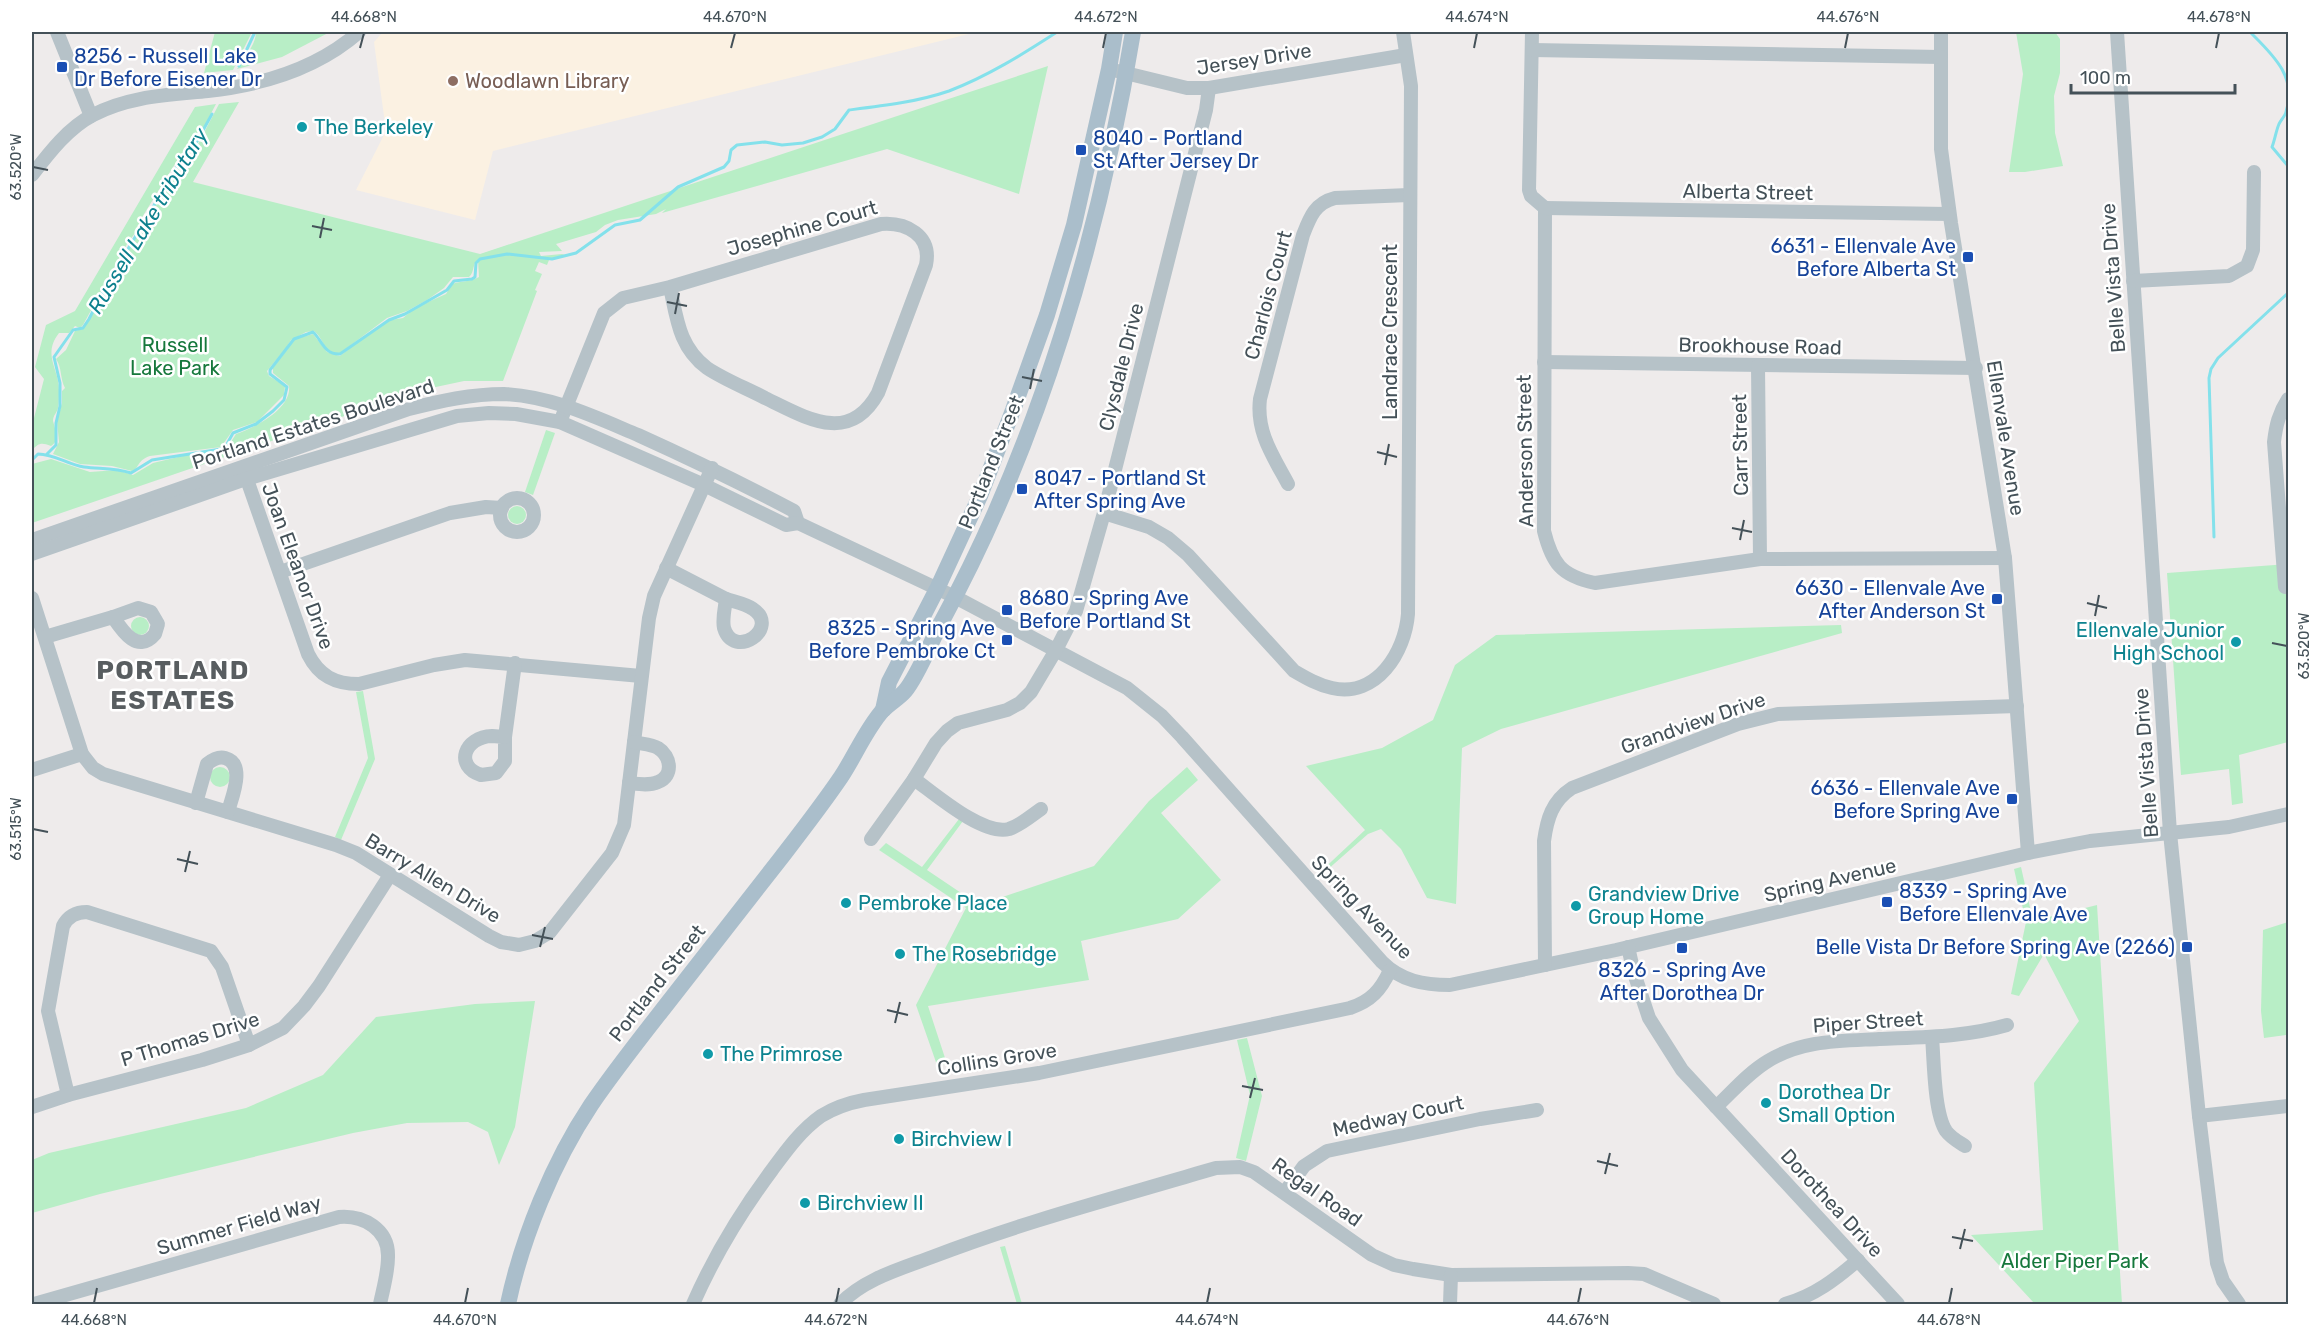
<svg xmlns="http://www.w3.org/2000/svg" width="2320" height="1336" viewBox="0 0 2320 1336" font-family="Rubik,sans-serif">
	<rect width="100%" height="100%" fill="#eeebeb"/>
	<polygon fill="#fbf1e2" points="383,32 977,32 493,151 475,220 356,190 386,131 374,42"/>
	<g fill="#b8eec6">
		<polygon points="215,32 252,32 233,70 204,73"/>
		<path d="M 256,32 L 330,32 L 282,57 L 237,69 C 244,59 256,44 256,32 Z"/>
		<polygon points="2016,32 2055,32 2060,39 2060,73 2054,96 2055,133 2063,166 2025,172 2009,172 2023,74"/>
		<path d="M 1048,66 L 1019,194 L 887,149 L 662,213 L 666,209 L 656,214 L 618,220 L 605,225 L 596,232 L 556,244 L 562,251 L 539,252 L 541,256 L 562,254 L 568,256 L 549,260 L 547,265 L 539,262 L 535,271 L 542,274 L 535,290 L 537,291 L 503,381 L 464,381 L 417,391 L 32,523 L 32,464 L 51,459 L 90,472 L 117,470 L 133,475 L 153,463 L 195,453 L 223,451 L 229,445 L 236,434 C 254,428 292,409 289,386 L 273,373 L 273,368 L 295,339 L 313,334 L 327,352 L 340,356 L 364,337 L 391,320 L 403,318 L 415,308 L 446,294 L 452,284 C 461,281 471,282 479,277 L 478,260 C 472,263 475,272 469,277 L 453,277 L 444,288 L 427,300 L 407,311 L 387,318 L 339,354 C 322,352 324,338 314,331 L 306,332 L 291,340 L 286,348 L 267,371 L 269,376 L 285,386 L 284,395 L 257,422 L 233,430 L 221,447 L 150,456 C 137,460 139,469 132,471 L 112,466 L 80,464 L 53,454 L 59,442 L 57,421 L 62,403 L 62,391 L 65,388 C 60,379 62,367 56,359 L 66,350 L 75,331 L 82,329 L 90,319 L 121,260 L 140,232 L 172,176 L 197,146 L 219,104 L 239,102 L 193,182 L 480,254 Z"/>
		<path d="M 216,104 L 197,140 L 178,159 L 141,219 L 138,229 L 127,244 L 83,325 L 80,328 L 75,326 L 69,333 L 59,333 C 42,355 59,368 59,390 C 59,395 59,403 58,408 C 57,413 53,415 53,421 C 55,429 60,441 51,446 C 41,442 39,443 32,450 L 32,420 L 34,418 L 44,379 L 35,367 L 46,325 L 75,311 L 195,107 Z"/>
		<polygon points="546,430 555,433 533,495 525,492"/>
		<circle cx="517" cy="515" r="9"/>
		<polygon points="2288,564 2288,742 2239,755 2243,803 2232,805 2229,769 2181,775 2167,573"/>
		<circle cx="140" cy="626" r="9"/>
		<polygon points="1841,625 1842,633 1501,729 1462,748 1456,904 1427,898 1401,849 1381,829 1368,834 1318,878 1316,876 1365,830 1306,766 1382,748 1433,720 1455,665 1496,635"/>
		<polygon points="363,691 375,759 341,840 335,837 368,758 356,692"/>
		<polygon points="1187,767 1198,780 1161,813 1221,880 1178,919 1081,941 1089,980 928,1006 947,1064 937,1065 916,1005 966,908 879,850 886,843 922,867 959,819 963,821 927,870 979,905 1094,866 1149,801"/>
		<circle cx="220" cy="777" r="10"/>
		<polygon points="2021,867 2033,921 2097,905 2122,1304 2035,1304 1971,1235 2043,1230 2034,1083 2079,1021 2044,954 2019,996 2011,994 2026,922 2014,869"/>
		<polygon points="2288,922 2288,1031 2286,1035 2264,1038 2261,1011 2263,930"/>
		<polygon points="535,1001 515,1127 499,1165 488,1132 468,1122 407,1123 353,1133 100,1194 32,1213 32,1160 49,1153 246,1108 323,1075 376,1017 475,1004"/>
		<polygon points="1247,1038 1262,1096 1246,1161 1236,1158 1250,1095 1237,1040"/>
		<polygon points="1005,1246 1022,1304 1017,1304 1000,1247"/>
	</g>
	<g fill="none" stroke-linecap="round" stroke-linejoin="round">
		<g stroke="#84e1eb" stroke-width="3">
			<path d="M 2250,32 C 2272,54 2298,77 2286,112 C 2285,116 2281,120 2279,124 C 2276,131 2275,139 2272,147 L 2288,166"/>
			<polyline points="239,66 255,32"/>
			<polyline points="47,454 56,445 56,423 60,406 60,383 54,357 73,330 83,328 89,319 106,286 178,165 196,143 212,114"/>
			<path d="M 32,460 L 38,454 C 55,454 68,465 84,467 C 100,469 115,468 131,473 L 152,460 L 221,449 L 227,444 L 233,433 L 256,424 L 273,411 L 284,400 L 287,387 L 270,374 L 270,370 L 294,339 L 313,332 C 322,340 324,355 340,354 L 389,320 L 405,314 L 447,290 L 454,281 L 472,279 L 475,277 L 476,263 L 480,259 L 507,254 L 552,259 L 576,253 L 615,225 L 640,220 L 678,187 L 724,167 L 729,161 L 731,150 L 737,145 L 765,142 L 782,145 L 803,143 L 822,137 L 835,129 L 849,110 C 882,106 917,102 949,91 C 988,76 1023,54 1057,32"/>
			<polyline points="2214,537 2209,378 2211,369 2218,358 2288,293"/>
		</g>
		<g stroke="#b6c2c8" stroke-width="14">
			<polyline points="57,32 91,116"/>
			<path d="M 1532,32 L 1529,190 L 1531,196 L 1545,208 L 1544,531 C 1552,563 1561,576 1595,583 L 1760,559 L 2005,558"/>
			<polyline points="1941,32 1941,149 1951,223 2005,558 2028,853"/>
			<polyline points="2117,32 2170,833 2199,1116 2217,1263 2223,1281 2239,1304"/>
			<polyline points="1532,50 1941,57"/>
			<polyline points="1109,69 1187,88 1209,88 1406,55"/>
			<path d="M 32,175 C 49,153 68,128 93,115 C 129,96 168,95 208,91 C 262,85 318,68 359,32"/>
			<polyline points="1545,208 1949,214"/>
			<polyline points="2133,281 2229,276 2247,266 2253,250 2254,172"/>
			<polyline points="1544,362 1976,368"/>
			<polyline points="1758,366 1760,559"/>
			<path d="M 560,422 L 604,313 L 623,298 L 670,287 C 677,319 679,347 707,368 C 725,380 746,388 765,398 C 805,417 849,446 878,393 L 926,265 C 932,235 906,222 881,224 L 670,287"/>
			<path d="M 244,471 L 308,654 C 319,676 335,684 359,684 L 434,665 L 465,660 L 641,676"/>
			<path d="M 1288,484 C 1273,456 1256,432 1260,399 L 1303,235 C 1310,217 1315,203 1335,198 L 1409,195"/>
			<circle cx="517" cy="515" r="17"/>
			<path d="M 1104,513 L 1149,527 L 1168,538 L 1188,555 L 1294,671 C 1306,678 1318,685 1332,688 C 1377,698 1405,652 1408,614 L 1411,86 L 1403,32"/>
			<path d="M 32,540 L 409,409 C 440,401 471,394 504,394 C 551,396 595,417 638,435 C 691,459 743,484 794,511 L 798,523"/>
			<path d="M 32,554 L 246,479 L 457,416 L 489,413 L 516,414 L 560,422 L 704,485 L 786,525 L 798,523 L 955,597 L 1127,688 L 1162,716 L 1182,737 L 1382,962 C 1401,981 1424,985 1450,985 L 1616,950 L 2028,853 L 2090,841 L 2229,827 L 2288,814"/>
			<polyline points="666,568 726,599"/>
			<polyline points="280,572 450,513 486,507 502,508"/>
			<path d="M 2285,587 L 2274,442 C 2276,425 2279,413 2288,399"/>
			<polyline points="32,598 82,754 93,768 103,774 336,845 356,853 489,936 501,942 519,945 535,941 550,932 612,853 624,825 649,618 654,596 712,468"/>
			<path d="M 726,599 C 735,602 746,604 753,609 C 781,628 734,661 724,628 C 722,619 725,608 726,599 Z"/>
			<path d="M 138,608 L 151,612 L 158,624 L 155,634 C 138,654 123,632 113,617 Z"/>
			<polyline points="45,637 113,617"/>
			<path d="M 492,736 L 505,737 L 505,761 L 496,773 L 481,775 C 454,766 464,737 492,736 Z"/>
			<polyline points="505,737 515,663"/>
			<polyline points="32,770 82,754"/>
			<path d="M 914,779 C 935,794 983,836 1009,829 C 1021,825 1031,816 1041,809"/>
			<path d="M 629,783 C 638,784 649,786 658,782 C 674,776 671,756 658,748 C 651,744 642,744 634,742"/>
			<path d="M 196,803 L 207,764 C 212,760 218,756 225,758 C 247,764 231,799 228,812"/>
			<polyline points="871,839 914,779 936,743 947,731 958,723 1007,710 1020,703 1031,692 1056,650 1076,611 1104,513 1206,110 1209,88"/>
			<polyline points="1628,947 1634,973 1649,1018 1682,1070 1898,1304"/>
			<path d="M 1545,965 L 1544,841 C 1547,819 1552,801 1572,788 L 1738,724 L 1778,714 L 2017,706"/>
			<path d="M 1932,1037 C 1934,1060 1934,1113 1946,1131 C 1951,1138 1959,1142 1965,1146"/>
			<path d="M 68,1095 L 48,1011 L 63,926 C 68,916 76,912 87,912 L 211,951 L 222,967 L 249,1045"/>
			<polyline points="32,1107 68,1095 202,1060 249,1045 283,1028 304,1006 319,986 390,875"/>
			<path d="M 1716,1107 C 1733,1091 1748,1073 1768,1061 C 1802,1040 1840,1041 1879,1039 C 1922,1037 1966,1037 2007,1025"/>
			<polyline points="2199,1116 2288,1106"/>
			<polyline points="1285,1192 1304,1166 1327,1151 1480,1119 1537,1110"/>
			<path d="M 34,1304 L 339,1217 C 363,1215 389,1229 388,1257 C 388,1273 383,1289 380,1304"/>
			<path d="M 693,1304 C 714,1256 740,1213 772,1170 C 786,1151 801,1130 821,1116 C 834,1108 848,1103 864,1100 L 1039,1073 L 1350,1008 C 1371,1001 1381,990 1390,970"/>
			<path d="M 840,1304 C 864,1279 900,1269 932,1257 C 1020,1223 1111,1199 1202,1172 L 1216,1168 L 1240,1167 L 1254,1172 L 1372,1255 L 1394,1265 L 1413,1269 L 1451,1275 L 1628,1273 L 1644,1274 L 1714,1304"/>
			<polyline points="1450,1304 1451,1275"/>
			<path d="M 1785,1304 C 1814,1296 1836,1279 1858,1260"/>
		</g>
		<g stroke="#aabecb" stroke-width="16">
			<polyline points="883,710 889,682 937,589 980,496 1013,410 1047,315 1074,225 1109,69 1115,32"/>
			<path d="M 508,1304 C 522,1238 553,1162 591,1105 C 617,1067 646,1031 674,995 C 709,950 745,904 781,858 C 801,832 822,805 841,777 C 855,756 866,729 883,710 C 890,703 899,698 905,691 C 918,676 932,639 942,621 C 1040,441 1100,233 1133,32"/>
		</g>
	</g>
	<path fill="none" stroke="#445158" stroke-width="2" d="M 360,48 L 364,33M 731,48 L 735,33M 1103,48 L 1106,33M 1474,48 L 1477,33M 1845,48 L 1848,33M 2216,48 L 2219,33M 33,167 L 48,170M 312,226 L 332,230M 320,238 L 324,218M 667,302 L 687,306M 675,314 L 679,293M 1022,377 L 1042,381M 1030,389 L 1034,369M 1377,452 L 1397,457M 1385,465 L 1389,444M 1732,528 L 1752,532M 1740,540 L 1744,520M 2087,603 L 2107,608M 2095,616 L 2099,595M 2272,643 L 2287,646M 33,829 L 48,832M 177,859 L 198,864M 185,872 L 190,851M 532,935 L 553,939M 540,947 L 545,927M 887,1010 L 908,1015M 895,1023 L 900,1002M 1242,1086 L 1263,1090M 1250,1098 L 1255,1078M 1597,1161 L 1618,1166M 1605,1174 L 1610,1153M 1952,1237 L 1973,1241M 1960,1249 L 1965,1229M 94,1303 L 97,1288M 465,1303 L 468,1288M 836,1303 L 839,1288M 1207,1303 L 1210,1288M 1578,1303 L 1581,1288M 1949,1303 L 1952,1288"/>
	<g fill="#1a4fb4" stroke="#fff" stroke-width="2">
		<rect x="56" y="61" width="12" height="12" rx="3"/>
		<rect x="1075" y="144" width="12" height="12" rx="3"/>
		<rect x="1962" y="251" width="12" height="12" rx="3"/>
		<rect x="1016" y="483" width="12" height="12" rx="3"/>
		<rect x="1991" y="593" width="12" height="12" rx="3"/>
		<rect x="1001" y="604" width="12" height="12" rx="3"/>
		<rect x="1001" y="634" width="12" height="12" rx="3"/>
		<rect x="2006" y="793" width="12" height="12" rx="3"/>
		<rect x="1881" y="896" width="12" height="12" rx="3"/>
		<rect x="2181" y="941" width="12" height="12" rx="3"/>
		<rect x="1676" y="942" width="12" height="12" rx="3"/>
	</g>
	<circle fill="#8d6e63" stroke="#fff" stroke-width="2" cx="453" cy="81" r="6"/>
	<g fill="#0f9aa8" stroke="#fff" stroke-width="2">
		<circle cx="302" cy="127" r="6"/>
		<circle cx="2236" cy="642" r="6"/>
		<circle cx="846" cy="903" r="6"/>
		<circle cx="1576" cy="906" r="6"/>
		<circle cx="900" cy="954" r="6"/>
		<circle cx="708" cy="1054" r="6"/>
		<circle cx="1766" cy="1103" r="6"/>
		<circle cx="899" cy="1139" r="6"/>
		<circle cx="805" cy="1203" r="6"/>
	</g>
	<g text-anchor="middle" stroke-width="5" stroke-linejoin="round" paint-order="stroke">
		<g font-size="20" fill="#164399" stroke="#fff" text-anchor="start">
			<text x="74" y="63">8256 - Russell Lake<tspan x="74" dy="23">Dr Before Eisener Dr</tspan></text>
			<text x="1093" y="145">8040 - Portland<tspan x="1093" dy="23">St After Jersey Dr</tspan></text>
			<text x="1956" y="253" text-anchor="end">6631 - Ellenvale Ave<tspan x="1956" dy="23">Before Alberta St</tspan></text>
			<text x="1034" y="485">8047 - Portland St<tspan x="1034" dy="23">After Spring Ave</tspan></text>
			<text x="1985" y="595" text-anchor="end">6630 - Ellenvale Ave<tspan x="1985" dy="23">After Anderson St</tspan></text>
			<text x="1019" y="605">8680 - Spring Ave<tspan x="1019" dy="23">Before Portland St</tspan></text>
			<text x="995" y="635" text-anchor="end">8325 - Spring Ave<tspan x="995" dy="23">Before Pembroke Ct</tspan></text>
			<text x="2000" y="795" text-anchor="end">6636 - Ellenvale Ave<tspan x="2000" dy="23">Before Spring Ave</tspan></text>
			<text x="1899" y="898">8339 - Spring Ave<tspan x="1899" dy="23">Before Ellenvale Ave</tspan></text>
			<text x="2175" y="954" text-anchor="end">Belle Vista Dr Before Spring Ave (2266)</text>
			<text x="1682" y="977" text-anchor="middle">8326 - Spring Ave<tspan x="1682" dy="23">After Dorothea Dr</tspan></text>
		</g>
		<g font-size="20" fill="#445158" stroke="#fff">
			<text transform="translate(1254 59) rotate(-9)" y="7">Jersey Drive</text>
			<text transform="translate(1748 192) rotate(1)" y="7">Alberta Street</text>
			<text transform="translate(802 228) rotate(-16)" y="7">Josephine Court</text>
			<text transform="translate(2113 278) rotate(-94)" y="7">Belle Vista Drive</text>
			<text transform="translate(1268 295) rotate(-75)" y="7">Charlois Court</text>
			<text transform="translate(1390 332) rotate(-90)" y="7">Landrace Crescent</text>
			<text transform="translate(1760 346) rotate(1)" y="7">Brookhouse Road</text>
			<text transform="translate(1121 367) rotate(-76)" y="7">Clysdale Drive</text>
			<text transform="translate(313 424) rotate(-18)" y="7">Portland Estates Boulevard</text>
			<text transform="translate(2006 438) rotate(81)" y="7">Ellenvale Avenue</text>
			<text transform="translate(1740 445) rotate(-91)" y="7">Carr Street</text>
			<text transform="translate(1525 451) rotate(-91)" y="7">Anderson Street</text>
			<text transform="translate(991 462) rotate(-68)" y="7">Portland Street</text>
			<text transform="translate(298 566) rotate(70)" y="7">Joan Eleanor Drive</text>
			<text transform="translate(1693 723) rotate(-19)" y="7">Grandview Drive</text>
			<text transform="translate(2146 763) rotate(-94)" y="7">Belle Vista Drive</text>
			<text transform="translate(433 878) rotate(31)" y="7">Barry Allen Drive</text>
			<text transform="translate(1830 880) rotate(-13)" y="7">Spring Avenue</text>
			<text transform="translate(1362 907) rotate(46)" y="7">Spring Avenue</text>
			<text transform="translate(657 983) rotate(-52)" y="7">Portland Street</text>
			<text transform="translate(1868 1022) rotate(-4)" y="7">Piper Street</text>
			<text transform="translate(190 1039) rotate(-17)" y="7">P Thomas Drive</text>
			<text transform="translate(997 1059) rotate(-9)" y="7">Collins Grove</text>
			<text transform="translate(1398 1116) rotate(-12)" y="7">Medway Court</text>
			<text transform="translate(1317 1192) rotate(35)" y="7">Regal Road</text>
			<text transform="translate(1832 1203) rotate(47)" y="7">Dorothea Drive</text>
			<text transform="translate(239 1225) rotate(-16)" y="7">Summer Field Way</text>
		</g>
		<g font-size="20" fill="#785e54" stroke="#fff" text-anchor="start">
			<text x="465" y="88">Woodlawn Library</text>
		</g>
		<g font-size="20" fill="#0d838f" stroke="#fff" text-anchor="start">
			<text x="314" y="134">The Berkeley</text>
			<text x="2224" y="637" text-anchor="end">Ellenvale Junior<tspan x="2224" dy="23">High School</tspan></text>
			<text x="1588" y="901">Grandview Drive<tspan x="1588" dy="23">Group Home</tspan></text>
			<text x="858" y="910">Pembroke Place</text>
			<text x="912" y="961">The Rosebridge</text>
			<text x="720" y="1061">The Primrose</text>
			<text x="1778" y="1099">Dorothea Dr<tspan x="1778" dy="23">Small Option</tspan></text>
			<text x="911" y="1146">Birchview I</text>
			<text x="817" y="1210">Birchview II</text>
		</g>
		<g font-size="20" fill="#16783c" stroke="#fff">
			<text x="175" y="352">Russell<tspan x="175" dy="23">Lake Park</tspan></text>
			<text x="2075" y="1268">Alder Piper Park</text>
		</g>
		<g font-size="21" font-style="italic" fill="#0d818e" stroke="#fff">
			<text transform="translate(148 221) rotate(-59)" y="7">Russell Lake tributary</text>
		</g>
		<g font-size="26" font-weight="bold" letter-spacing="1.5" fill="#585d60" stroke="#fff">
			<text x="173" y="679">PORTLAND<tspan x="173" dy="30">ESTATES</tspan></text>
		</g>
	</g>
	<rect width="2320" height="1336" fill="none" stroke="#ffffff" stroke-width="66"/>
	<path d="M2071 84v9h164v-9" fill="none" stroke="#445158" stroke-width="3"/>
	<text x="2080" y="84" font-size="18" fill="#445158" stroke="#ffffff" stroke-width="4.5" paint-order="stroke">100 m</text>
	<rect x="33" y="33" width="2254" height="1270" fill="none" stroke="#445158" stroke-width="2"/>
	<g font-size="15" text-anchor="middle" fill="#445158">
		<text x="364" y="22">44.668°N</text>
		<text x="735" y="22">44.670°N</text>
		<text x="1106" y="22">44.672°N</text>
		<text x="1477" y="22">44.674°N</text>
		<text x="1848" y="22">44.676°N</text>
		<text x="2219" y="22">44.678°N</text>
		<text transform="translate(16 167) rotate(-90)" y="5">63.520°W</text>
		<text transform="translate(2304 646) rotate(-90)" y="5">63.520°W</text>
		<text transform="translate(16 829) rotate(-90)" y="5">63.515°W</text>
		<text x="94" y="1325">44.668°N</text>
		<text x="465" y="1325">44.670°N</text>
		<text x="836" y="1325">44.672°N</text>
		<text x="1207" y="1325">44.674°N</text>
		<text x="1578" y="1325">44.676°N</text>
		<text x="1949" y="1325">44.678°N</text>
	</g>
</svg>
